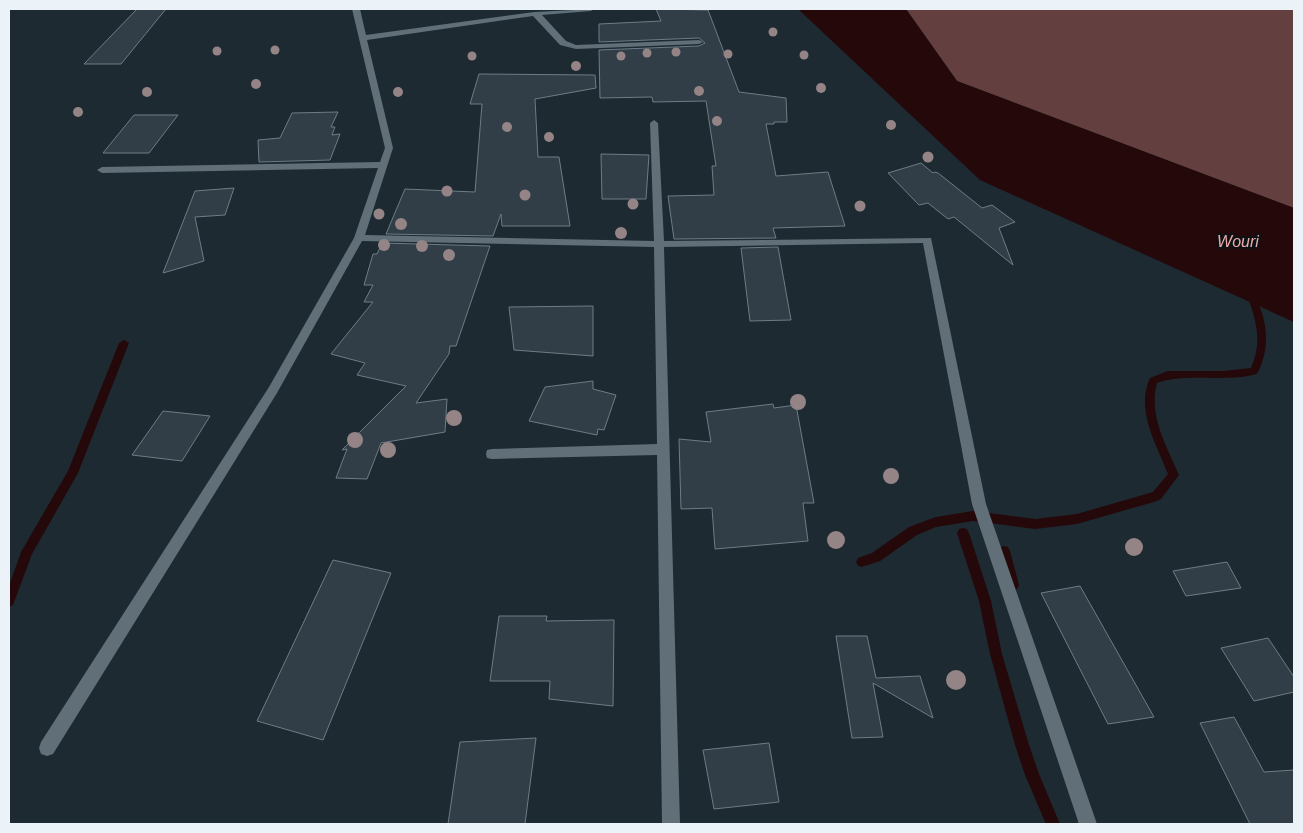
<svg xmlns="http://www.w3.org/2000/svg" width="1303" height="833" viewBox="0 0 1303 833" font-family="Arial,sans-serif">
	<rect width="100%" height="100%" fill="#1d2a32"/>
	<polygon fill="#63403f" points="906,9 1294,9 1294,208 957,81"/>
	<polygon fill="#250809" points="798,9 906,9 957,81 1294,208 1294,322 980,180"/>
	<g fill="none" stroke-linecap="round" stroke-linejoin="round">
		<g fill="#250809" fill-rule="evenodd">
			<path d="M 1249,289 L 1252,290 C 1267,317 1272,346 1257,374 C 1225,383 1186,372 1157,383 C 1148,416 1167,446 1179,475 L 1161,499 L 1157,501 L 1077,524 L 1035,529 L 973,521 L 936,527 L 917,535 L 880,561 L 862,567 L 858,566 L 856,562 L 858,558 L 872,553 L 909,527 L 936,517 L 973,511 L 1035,519 L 1077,514 L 1153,492 L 1168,474 C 1157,445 1135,410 1150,378 L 1168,371 L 1223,371 L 1251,368 C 1263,342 1256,316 1245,292 Z"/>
			<polygon points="124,340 129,343 78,473 32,554 13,605 9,607 9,586 21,552 68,471 119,343"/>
			<polygon points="963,528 967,529 969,533 991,601 1002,654 1029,745 1039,774 1060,824 1046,824 1025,775 1015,745 990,654 979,601 957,533 959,529"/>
			<polygon points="1004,546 1008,547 1010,551 1019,585 1017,589 1013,591 1009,589 1007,585 998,551 1000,547"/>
		</g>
	</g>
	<g fill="#313e47" stroke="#6d7c86">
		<polygon points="137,9 166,9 121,64 84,64"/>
		<polygon points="656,9 708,10 739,92 786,98 787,122 774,122 774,124 766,124 776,176 828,172 845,226 773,228 776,238 674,239 668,196 714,195 712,166 716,166 706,101 653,102 652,97 600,98 599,50 699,46 705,43 699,38 599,42 599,24 661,21"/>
		<polygon points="479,74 595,75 596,88 535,99 538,157 559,157 570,226 502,226 501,214 493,236 386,234 405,189 475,192 482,104 470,104"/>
		<polygon points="338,112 331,127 335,127 332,135 340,134 330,160 259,162 258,140 280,138 292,113"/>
		<polygon points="134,115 178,115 149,153 103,153"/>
		<polygon points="601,154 649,155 646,199 602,199"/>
		<polygon points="921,163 933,173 935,172 938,173 982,208 992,205 1015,222 999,228 1013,265 954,217 948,219 928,203 919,205 888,173"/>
		<polygon points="234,188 225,215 195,217 204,261 163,273 195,191"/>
		<polygon points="382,243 490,246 456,346 450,346 449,354 416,403 447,399 445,432 381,443 367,479 336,478 347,449 342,450 406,386 357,375 365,363 331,354 373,302 364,302 373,285 364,285 373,254 377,254"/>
		<polygon points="778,247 791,320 750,321 741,248"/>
		<polygon points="593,306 593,356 514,350 509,307"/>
		<polygon points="593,381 593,389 616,395 604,430 598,429 597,435 529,421 545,387"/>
		<polygon points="773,404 774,408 796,405 814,503 803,503 808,541 715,549 712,508 681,509 679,439 711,442 706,412"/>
		<polygon points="163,411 210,416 182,461 132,455"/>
		<polygon points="333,560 391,573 323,740 257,721"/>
		<polygon points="1227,562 1241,588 1186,596 1173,571"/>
		<polygon points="1080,586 1154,717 1108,724 1041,593"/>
		<polygon points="499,616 547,616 546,621 614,620 613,706 549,699 550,681 490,681"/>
		<polygon points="836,636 867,636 876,678 920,676 933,718 873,683 883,737 852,738"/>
		<polygon points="1268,638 1294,677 1294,692 1254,701 1221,648"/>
		<polygon points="1234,717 1264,772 1294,770 1294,824 1250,824 1200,723"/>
		<polygon points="536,738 525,824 448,824 460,742"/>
		<polygon points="769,743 779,802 714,809 703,750"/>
	</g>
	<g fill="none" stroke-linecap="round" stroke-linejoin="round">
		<polygon fill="#606f78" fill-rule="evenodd" points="352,9 360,9 366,35 534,12 594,9 591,11 542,15 566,41 576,45 699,40 703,42 699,44 576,49 560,45 533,16 367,40 393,148 365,235 654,241 650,123 654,120 658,123 664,241 931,238 986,504 1097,824 1079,824 972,504 923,243 664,247 680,824 662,824 657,455 492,459 487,458 486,454 487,450 492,449 657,444 654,247 362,241 277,393 53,754 47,756 41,754 39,748 41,742 269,387 354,238 378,168 102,173 97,170 102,167 380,162 385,148"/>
	</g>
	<g fill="#948486">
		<circle cx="773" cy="32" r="4.5"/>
		<circle cx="275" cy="50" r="4.5"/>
		<circle cx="217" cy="51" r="4.5"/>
		<circle cx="676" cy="52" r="4.5"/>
		<circle cx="647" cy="53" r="4.5"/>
		<circle cx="728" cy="54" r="4.5"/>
		<circle cx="804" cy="55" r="4.5"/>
		<circle cx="472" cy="56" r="4.5"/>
		<circle cx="621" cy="56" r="4.5"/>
		<circle cx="576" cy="66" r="5"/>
		<circle cx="256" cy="84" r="5"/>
		<circle cx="821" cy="88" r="5"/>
		<circle cx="699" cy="91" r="5"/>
		<circle cx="147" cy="92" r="5"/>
		<circle cx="398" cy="92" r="5"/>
		<circle cx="78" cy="112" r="5"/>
		<circle cx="717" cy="121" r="5"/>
		<circle cx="891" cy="125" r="5"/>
		<circle cx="507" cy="127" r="5"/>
		<circle cx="549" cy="137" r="5"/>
		<circle cx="928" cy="157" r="5.5"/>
		<circle cx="447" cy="191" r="5.5"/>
		<circle cx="525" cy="195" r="5.5"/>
		<circle cx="633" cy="204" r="5.5"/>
		<circle cx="860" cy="206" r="5.5"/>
		<circle cx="379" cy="214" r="5.5"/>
		<circle cx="401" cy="224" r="6"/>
		<circle cx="621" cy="233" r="6"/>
		<circle cx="384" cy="245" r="6"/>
		<circle cx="422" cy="246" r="6"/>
		<circle cx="449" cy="255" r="6"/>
		<circle cx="798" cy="402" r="8"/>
		<circle cx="454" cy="418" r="8"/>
		<circle cx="355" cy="440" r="8"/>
		<circle cx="388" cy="450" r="8"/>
		<circle cx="891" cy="476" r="8"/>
		<circle cx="836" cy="540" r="9"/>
		<circle cx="1134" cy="547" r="9"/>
		<circle cx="956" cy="680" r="10"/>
	</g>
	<g text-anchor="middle" stroke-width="4" stroke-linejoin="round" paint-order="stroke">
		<g font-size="16" font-style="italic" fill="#eeaba8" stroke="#0c1215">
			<text x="1238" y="247">Wouri</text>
		</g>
	</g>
	<rect width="1303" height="833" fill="none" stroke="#ebf3f8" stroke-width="20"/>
</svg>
